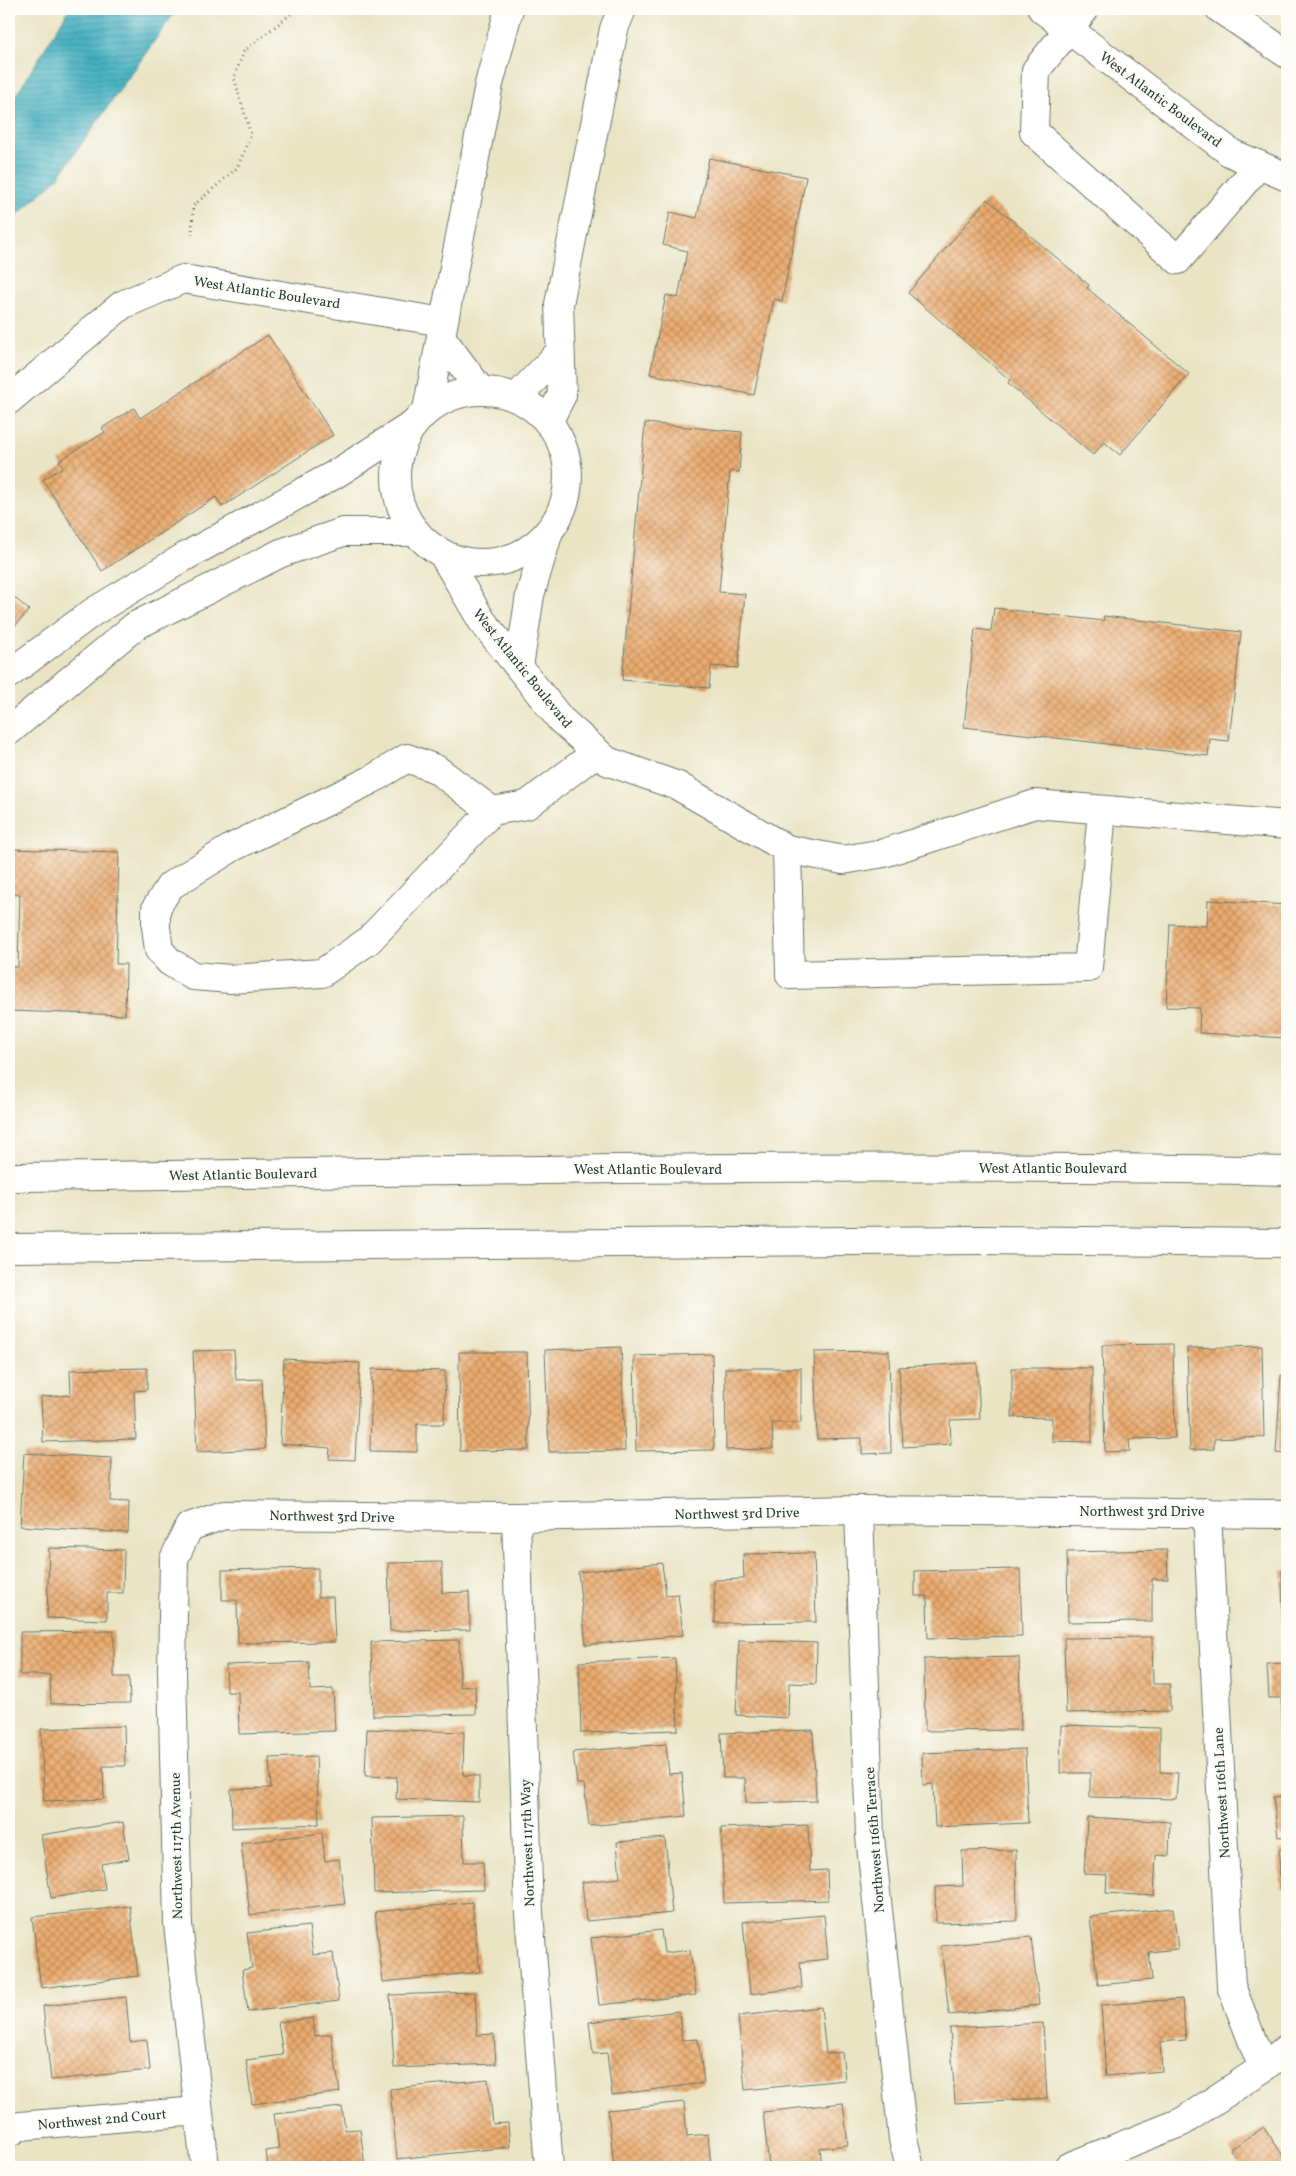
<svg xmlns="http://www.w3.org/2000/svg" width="1296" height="2176" viewBox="0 0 1296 2176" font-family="Vollkorn,serif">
	<defs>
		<pattern id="water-rules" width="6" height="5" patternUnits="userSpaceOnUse" patternTransform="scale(1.25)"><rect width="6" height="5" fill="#42afc0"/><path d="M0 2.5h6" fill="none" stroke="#37909d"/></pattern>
		<pattern id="building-cross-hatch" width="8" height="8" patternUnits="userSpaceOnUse" patternTransform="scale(1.25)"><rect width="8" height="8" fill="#ebab6f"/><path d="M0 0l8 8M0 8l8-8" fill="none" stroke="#be8c5c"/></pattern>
	</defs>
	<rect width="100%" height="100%" fill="#fdfcf7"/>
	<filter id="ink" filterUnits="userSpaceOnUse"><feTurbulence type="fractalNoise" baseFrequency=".02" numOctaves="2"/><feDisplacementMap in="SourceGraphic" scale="10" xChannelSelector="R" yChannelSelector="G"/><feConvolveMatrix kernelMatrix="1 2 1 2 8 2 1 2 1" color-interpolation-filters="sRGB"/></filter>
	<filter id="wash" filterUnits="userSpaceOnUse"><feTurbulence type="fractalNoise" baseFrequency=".0096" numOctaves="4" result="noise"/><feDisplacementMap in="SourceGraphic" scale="20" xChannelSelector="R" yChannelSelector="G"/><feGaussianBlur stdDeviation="1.12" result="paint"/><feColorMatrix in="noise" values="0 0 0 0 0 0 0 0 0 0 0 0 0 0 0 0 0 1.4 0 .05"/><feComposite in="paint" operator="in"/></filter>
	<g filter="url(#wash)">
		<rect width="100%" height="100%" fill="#eae4c5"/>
		<polygon fill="url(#water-rules)" stroke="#30767a" points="69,9 177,9 57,179 9,223 9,107"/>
		<g id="blocks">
			<g fill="url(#building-cross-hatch)">
				<polygon points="709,158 806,177 782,301 774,299 754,395 650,374 666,295 678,298 687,251 663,245 670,212 697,218"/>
				<polygon points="987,199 1089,285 1087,288 1189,374 1120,455 1104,442 1093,455 1008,383 1010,380 908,293"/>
				<polygon points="268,335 333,435 222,507 216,497 102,571 43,480 63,467 59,461 105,432 102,428 134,408 140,418"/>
				<polygon points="645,423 742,432 739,472 730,471 719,592 745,594 738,668 711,666 709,688 622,680"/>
				<polygon points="9,593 29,610 9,633"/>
				<polygon points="994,608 1103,621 1104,616 1241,632 1229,741 1210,739 1208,756 964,727 975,629 991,631"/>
				<polygon points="9,849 119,852 116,964 126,964 125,1015 9,1011 10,967 18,967 20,894 9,894"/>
				<polygon points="1208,900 1287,905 1287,1038 1199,1033 1200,1008 1166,1007 1170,924 1207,926"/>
				<polygon points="1173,1344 1175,1438 1129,1439 1130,1451 1105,1452 1102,1345"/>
				<polygon points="1262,1346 1264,1437 1214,1439 1214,1449 1190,1450 1187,1348"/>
				<polygon points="621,1347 625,1451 549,1452 545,1350"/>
				<polygon points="234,1350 236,1380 262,1379 265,1449 197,1452 193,1351"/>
				<polygon points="889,1351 891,1453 862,1454 862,1438 817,1439 814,1352"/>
				<polygon points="459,1352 527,1352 529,1450 460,1451"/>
				<polygon points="712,1354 714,1450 636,1451 634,1356"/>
				<polygon points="284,1359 360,1363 355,1460 329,1459 330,1448 280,1444"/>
				<polygon points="977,1363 980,1419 950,1420 951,1444 903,1447 899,1367"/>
				<polygon points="147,1368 147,1390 134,1391 136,1439 43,1442 41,1397 71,1395 70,1370"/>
				<polygon points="725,1368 801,1368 801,1423 772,1423 773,1449 726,1450"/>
				<polygon points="1012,1368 1092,1368 1092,1442 1052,1441 1052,1418 1012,1417"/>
				<polygon points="372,1369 445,1371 444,1424 417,1424 417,1452 370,1451"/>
				<polygon points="1281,1375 1287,1375 1287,1454 1276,1453"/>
				<polygon points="24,1453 112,1458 110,1501 129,1502 128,1533 20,1526"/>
				<polygon points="49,1548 124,1550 123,1593 107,1593 107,1620 47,1618"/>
				<polygon points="1167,1550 1168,1579 1152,1579 1152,1621 1068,1622 1067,1552"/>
				<polygon points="814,1553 816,1622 715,1623 714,1580 744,1579 743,1554"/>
				<polygon points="442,1562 442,1593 469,1592 470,1630 390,1631 388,1563"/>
				<polygon points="662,1563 666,1595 678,1594 683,1635 586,1645 578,1572"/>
				<polygon points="318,1568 318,1597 333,1597 335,1642 238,1643 237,1600 222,1600 222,1570"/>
				<polygon points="1020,1569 1022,1636 928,1638 927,1596 915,1596 915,1571"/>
				<polygon points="1282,1570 1287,1570 1287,1645 1283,1645"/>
				<polygon points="114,1631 114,1677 129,1677 130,1703 51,1704 50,1675 20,1675 20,1632"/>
				<polygon points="1152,1637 1153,1684 1170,1684 1170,1711 1066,1713 1064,1638"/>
				<polygon points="459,1640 460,1687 475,1686 476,1714 373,1716 371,1642"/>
				<polygon points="739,1640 817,1643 816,1684 789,1683 788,1718 736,1715"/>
				<polygon points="1019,1657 1021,1730 925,1731 924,1659"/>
				<polygon points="675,1658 678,1730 581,1733 579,1662"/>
				<polygon points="309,1662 310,1690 333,1689 335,1731 239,1734 238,1692 227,1692 226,1665"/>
				<polygon points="1287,1663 1287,1738 1283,1738 1281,1698 1269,1698 1267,1664"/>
				<polygon points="1061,1725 1160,1728 1160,1772 1178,1773 1176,1799 1090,1797 1090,1773 1060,1773"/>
				<polygon points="124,1726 125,1766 103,1766 104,1799 44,1801 41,1729"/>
				<polygon points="367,1729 464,1732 463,1775 479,1776 479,1802 396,1799 397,1777 365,1776"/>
				<polygon points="813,1730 816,1801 746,1803 745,1778 723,1778 721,1733"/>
				<polygon points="666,1744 669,1774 682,1773 686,1816 589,1826 584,1784 577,1784 573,1752"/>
				<polygon points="1025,1749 1028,1823 935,1827 933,1784 923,1785 922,1753"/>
				<polygon points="316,1756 319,1824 232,1828 231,1789 271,1788 269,1758"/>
				<polygon points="1287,1796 1287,1836 1278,1837 1273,1797"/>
				<polygon points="463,1816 464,1862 483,1862 484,1890 374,1893 372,1818"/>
				<polygon points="1087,1817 1170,1822 1169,1856 1156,1855 1154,1896 1106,1893 1107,1875 1084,1874"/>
				<polygon points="123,1822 129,1859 101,1864 105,1889 51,1898 41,1835"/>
				<polygon points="808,1825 810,1871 827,1870 828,1900 724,1903 721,1828"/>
				<polygon points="322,1833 325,1861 339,1859 345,1904 250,1915 241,1843"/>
				<polygon points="665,1838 672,1913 586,1921 582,1882 620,1878 617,1842"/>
				<polygon points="1279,1849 1287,1849 1287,1888 1280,1888"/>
				<polygon points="1016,1850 1017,1921 936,1923 935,1887 963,1886 962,1851"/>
				<polygon points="472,1902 480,1972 383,1982 375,1912"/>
				<polygon points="130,1906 138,1976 41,1988 32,1917"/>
				<polygon points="1173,1908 1178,1949 1149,1952 1152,1980 1098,1985 1090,1917"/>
				<polygon points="824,1915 828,1959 800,1962 802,1988 750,1994 743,1922"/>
				<polygon points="309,1926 313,1955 333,1953 339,2001 248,2012 242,1970 252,1968 247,1933"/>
				<polygon points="661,1930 664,1953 690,1950 696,1995 599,2005 591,1938"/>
				<polygon points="1031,1937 1039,2005 949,2015 941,1946"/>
				<polygon points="475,1992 477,2035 494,2034 496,2064 394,2068 390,1995"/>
				<polygon points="126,1997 130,2042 147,2040 150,2070 51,2080 43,2006"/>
				<polygon points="1182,1999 1186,2040 1160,2042 1162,2071 1106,2076 1101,2005"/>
				<polygon points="821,2007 826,2054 842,2052 845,2080 745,2090 738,2016"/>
				<polygon points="679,2011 682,2040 698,2039 704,2083 612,2095 607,2053 593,2054 589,2022"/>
				<polygon points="313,2018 315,2036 331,2034 340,2092 252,2104 246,2060 283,2055 278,2022"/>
				<polygon points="1043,2023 1047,2098 955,2103 950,2028"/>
				<polygon points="488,2079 493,2124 508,2123 510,2147 397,2159 390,2089"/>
				<polygon points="684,2102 687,2136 708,2134 711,2167 614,2167 608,2110"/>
				<polygon points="843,2103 848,2145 820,2148 822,2167 769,2167 763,2112"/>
				<polygon points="342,2107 345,2130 360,2129 365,2167 268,2167 266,2151 279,2149 274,2114"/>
				<polygon points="1264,2127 1287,2162 1287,2167 1241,2167 1230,2150"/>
			</g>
		</g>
	</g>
	<g filter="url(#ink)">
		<use href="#blocks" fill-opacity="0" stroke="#667767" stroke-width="1"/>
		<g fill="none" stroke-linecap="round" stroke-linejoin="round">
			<defs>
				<g id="minor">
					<polyline points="1042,9 1231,153 1287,177"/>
					<polyline points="1085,9 1036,70 1034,132 1178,260 1259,165"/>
					<polyline points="1220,9 1287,54"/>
					<polyline points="441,337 481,391"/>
					<circle cx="482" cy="477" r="86"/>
					<polyline points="516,398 560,352"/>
					<polyline points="9,400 122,305 183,279 443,322"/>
					<polyline points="427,410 489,84 509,9"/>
					<polyline points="548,422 562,395 559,304 614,29 622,9"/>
					<polyline points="442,553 482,621 561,720 607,761 678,786 787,849 843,860 884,853 1035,804 1287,825"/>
					<polyline points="519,667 530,595 549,531"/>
					<polyline points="9,674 93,612 186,556 334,475 411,426"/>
					<polyline points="9,731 135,626 281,553 343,532 416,532"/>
					<polyline points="492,811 368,941 322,973 231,979 193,976 170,962 159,950 156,927 156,908 170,886 233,847 371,780 407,758 436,769 492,811 527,805 597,752"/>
					<polyline points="787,849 790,975 1088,968 1102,810"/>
					<polyline points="859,1510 870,1837 903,2139 910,2167"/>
					<polyline points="1207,1512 1231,1986 1263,2068"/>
					<polyline points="516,1517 529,1913 549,2167"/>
					<polyline points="9,2133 20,2126 198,2111"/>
					<polyline points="205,2167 178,1924 172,1671 174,1559 189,1527 224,1515 516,1517 859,1510 1287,1514"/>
					<polyline points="1068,2167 1182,2122 1263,2068 1287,2048"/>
				</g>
				<g id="major">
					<path d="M 9,1177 C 435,1172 861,1162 1287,1171"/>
					<polyline points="9,1248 980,1240 1287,1243"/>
				</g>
			</defs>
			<use href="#minor" stroke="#667767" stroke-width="30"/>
			<use href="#major" stroke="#667767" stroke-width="30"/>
			<polyline stroke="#667767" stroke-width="3" stroke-dasharray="1 4" stroke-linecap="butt" points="192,235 193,206 237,168 251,135 234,78 244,51 291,14 291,9"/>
			<use href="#minor" stroke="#fff" stroke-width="28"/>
			<use href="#major" stroke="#fff" stroke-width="28"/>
		</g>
	</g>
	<g text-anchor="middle" stroke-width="5" stroke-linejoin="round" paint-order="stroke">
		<g font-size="14" fill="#1f3d34" stroke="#fdfcf7">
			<text transform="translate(1161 99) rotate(37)" y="5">West Atlantic Boulevard</text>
			<text transform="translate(267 292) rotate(9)" y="5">West Atlantic Boulevard</text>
			<text transform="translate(523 668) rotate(51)" y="5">West Atlantic Boulevard</text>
			<text x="1053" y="1173">West Atlantic Boulevard</text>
			<text x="648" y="1174">West Atlantic Boulevard</text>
			<text transform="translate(243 1174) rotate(-1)" y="5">West Atlantic Boulevard</text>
			<text x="1142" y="1516">Northwest 3rd Drive</text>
			<text transform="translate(737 1513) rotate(-1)" y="5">Northwest 3rd Drive</text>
			<text transform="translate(332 1516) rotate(1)" y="5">Northwest 3rd Drive</text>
			<text transform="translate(1221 1793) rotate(-93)" y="5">Northwest 116th Lane</text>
			<text transform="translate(874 1840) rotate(-94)" y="5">Northwest 116th Terrace</text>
			<text transform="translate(527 1843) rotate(-92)" y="5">Northwest 117th Way</text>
			<text transform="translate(176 1846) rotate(-91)" y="5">Northwest 117th Avenue</text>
			<text transform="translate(102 2119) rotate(-5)" y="5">Northwest 2nd Court</text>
		</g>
	</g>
	<rect width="1296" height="2176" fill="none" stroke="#fdfcf7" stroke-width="30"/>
</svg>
